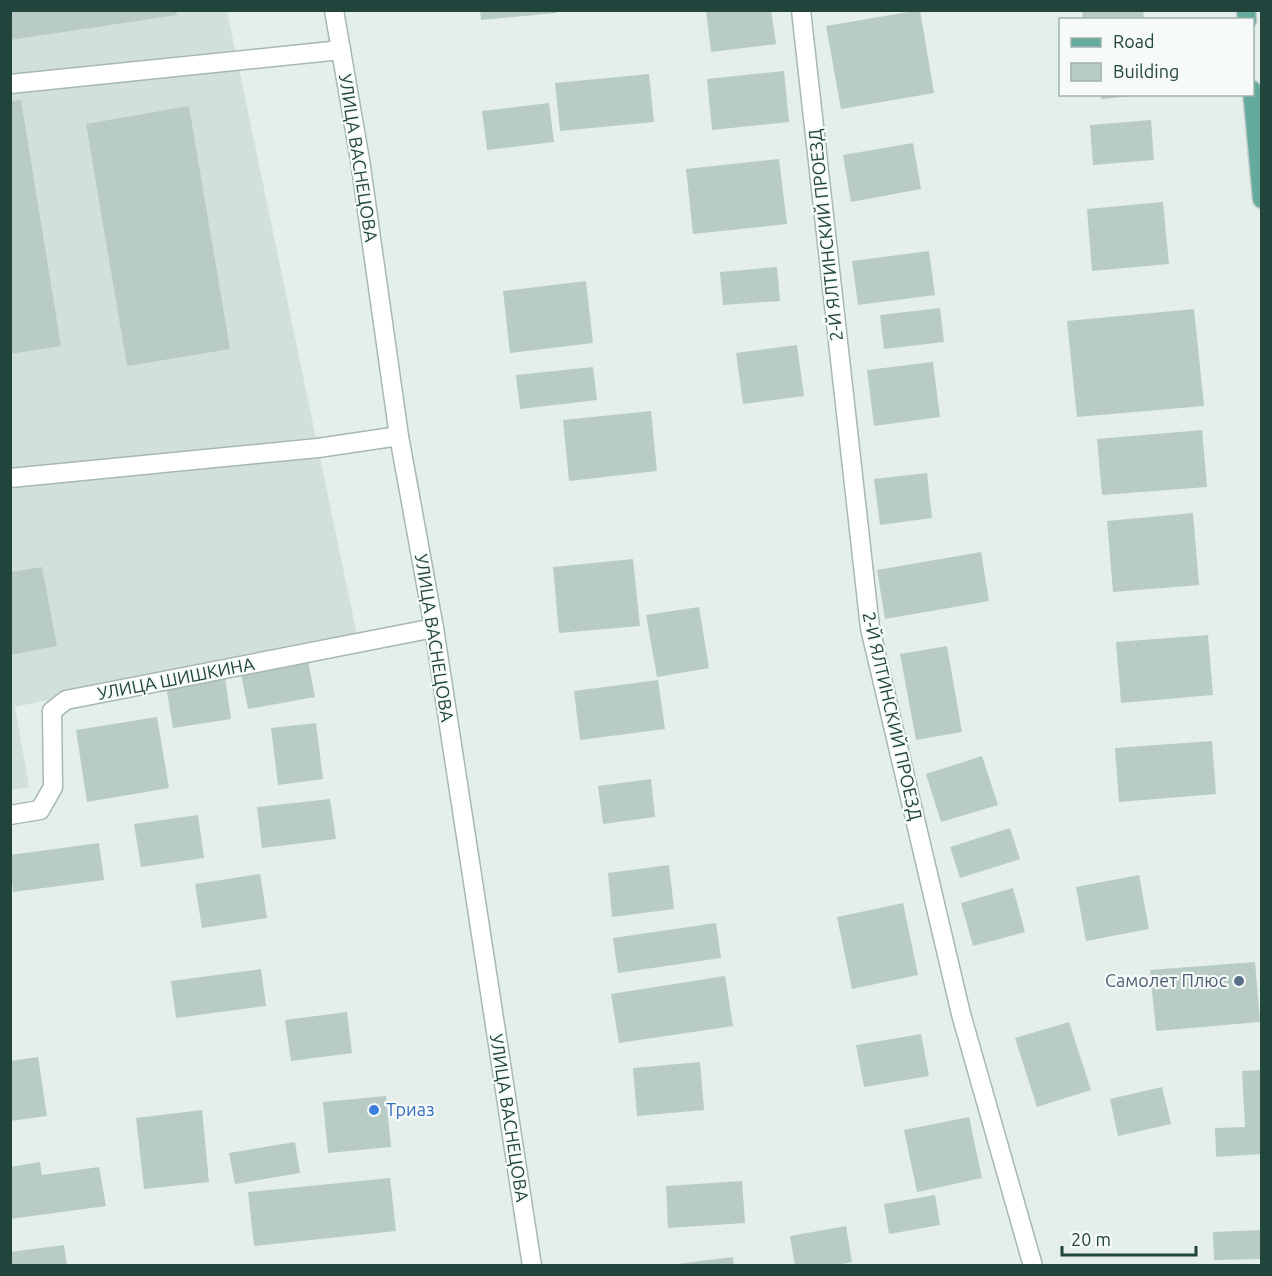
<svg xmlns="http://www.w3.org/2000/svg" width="1272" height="1276" viewBox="0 0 1272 1276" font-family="Ubuntu,sans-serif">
	<rect width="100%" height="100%" fill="#e4efeb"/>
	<polygon fill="#d2e0db" points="11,11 227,11 357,635 15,707 29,787 11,790"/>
	<g fill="#b9cbc5">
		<polygon points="10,10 176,10 177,15 10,40"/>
		<polygon points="480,10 555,10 556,13 481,20"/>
		<polygon points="706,10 771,10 776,44 711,52"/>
		<polygon points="920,10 934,93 841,109 826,26"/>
		<polygon points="1082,10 1143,10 1144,20 1083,20"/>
		<polygon points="784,71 789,122 712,130 707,79"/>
		<polygon points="649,74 654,122 560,131 555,83"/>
		<polygon points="1101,94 1133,94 1133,96 1101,99"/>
		<polygon points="21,100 61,346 10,354 10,101"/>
		<polygon points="549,103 554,142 487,150 482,111"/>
		<polygon points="189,106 230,349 127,366 86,124"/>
		<polygon points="1151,120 1154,160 1093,165 1090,125"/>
		<polygon points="913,143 921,189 851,202 843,155"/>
		<polygon points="779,159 787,224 693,234 686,169"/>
		<polygon points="1163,202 1169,264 1092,271 1087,209"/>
		<polygon points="929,251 935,295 858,305 852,261"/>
		<polygon points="777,267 780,301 723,305 720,272"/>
		<polygon points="586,281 593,343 510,353 503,291"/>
		<polygon points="940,308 944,342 884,349 880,315"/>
		<polygon points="1194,309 1204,406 1077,417 1067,321"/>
		<polygon points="797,345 804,396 743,404 736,353"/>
		<polygon points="933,362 940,417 874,426 867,370"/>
		<polygon points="593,367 597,400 520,409 516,375"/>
		<polygon points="651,411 657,471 569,481 563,420"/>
		<polygon points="1202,430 1207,487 1102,495 1097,439"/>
		<polygon points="927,473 932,518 880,525 874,479"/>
		<polygon points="1193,513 1199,585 1113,592 1107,521"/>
		<polygon points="981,552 989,601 885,619 877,570"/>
		<polygon points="633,559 640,626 559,633 553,567"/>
		<polygon points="42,567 57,646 10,655 10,572"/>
		<polygon points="699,607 709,668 657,677 646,615"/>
		<polygon points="1208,635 1213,695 1121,703 1116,642"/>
		<polygon points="947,646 962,732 916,740 900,654"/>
		<polygon points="307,656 315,697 248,709 240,669"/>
		<polygon points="225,677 231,719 173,728 166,686"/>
		<polygon points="658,680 665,729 580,740 574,691"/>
		<polygon points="157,717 169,788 87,802 76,730"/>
		<polygon points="316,723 323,779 278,785 271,728"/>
		<polygon points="1212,741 1216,794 1119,802 1115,748"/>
		<polygon points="982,756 998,805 941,822 926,774"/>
		<polygon points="651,779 655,817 603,824 598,786"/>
		<polygon points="330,799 336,839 262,848 257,807"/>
		<polygon points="198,815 204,858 141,867 134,824"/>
		<polygon points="1010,828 1020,859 960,878 950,847"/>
		<polygon points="99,843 104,880 13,892 10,855"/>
		<polygon points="669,865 674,909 612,917 608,873"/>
		<polygon points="260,874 267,918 202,928 195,884"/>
		<polygon points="1139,875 1149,929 1086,941 1076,887"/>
		<polygon points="1013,888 1025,932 973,946 961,903"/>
		<polygon points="903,903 918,975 852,989 837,917"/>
		<polygon points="716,923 721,958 618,973 613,938"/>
		<polygon points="1255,962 1260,1022 1156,1031 1150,970"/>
		<polygon points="261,969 266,1006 176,1018 171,981"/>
		<polygon points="725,976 733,1026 619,1043 611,994"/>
		<polygon points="347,1012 352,1053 291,1061 285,1020"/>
		<polygon points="1069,1022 1091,1090 1037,1107 1015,1038"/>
		<polygon points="921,1034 929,1076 864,1087 856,1045"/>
		<polygon points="38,1057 47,1116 10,1121 10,1061"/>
		<polygon points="700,1062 704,1110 637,1116 633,1068"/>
		<polygon points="1262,1070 1262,1154 1216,1157 1215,1128 1245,1127 1242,1071"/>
		<polygon points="1162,1087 1171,1124 1118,1136 1110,1099"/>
		<polygon points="386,1096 391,1147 328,1153 323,1102"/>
		<polygon points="202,1110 209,1182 144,1189 136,1118"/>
		<polygon points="969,1117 982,1178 917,1192 904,1130"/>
		<polygon points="295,1142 300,1173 235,1184 229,1153"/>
		<polygon points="40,1162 42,1175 99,1167 106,1206 10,1219 10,1167"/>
		<polygon points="390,1178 396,1231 254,1246 248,1192"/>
		<polygon points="742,1181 745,1223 668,1228 666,1186"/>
		<polygon points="935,1195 940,1225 889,1234 884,1204"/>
		<polygon points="846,1226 852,1262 831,1266 795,1266 790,1236"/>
		<polygon points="1262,1230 1262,1259 1214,1260 1213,1232"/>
		<polygon points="64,1245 67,1266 10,1266 10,1252"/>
		<polygon points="733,1257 734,1266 677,1266 677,1264"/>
	</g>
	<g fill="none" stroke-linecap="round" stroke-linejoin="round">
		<defs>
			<g id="service">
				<polyline points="10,84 341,50"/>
				<polyline points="10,478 318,448 399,436"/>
			</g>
			<g id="minor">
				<polyline points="801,10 870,628 961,1014 1033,1266"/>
				<polyline points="10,815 40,810 53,787 52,711 66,700 434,628"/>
			</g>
			<polyline id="tertiary" points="334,10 360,160 399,436 434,628 532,1266"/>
			<g id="primary">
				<polyline points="1246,10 1247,20"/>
				<polyline points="1252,90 1262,199"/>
			</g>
		</defs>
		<use href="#service" stroke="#a6b8b3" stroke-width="21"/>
		<use href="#minor" stroke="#a6b8b3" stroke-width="21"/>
		<use href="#tertiary" stroke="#a6b8b3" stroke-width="21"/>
		<use href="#primary" stroke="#c1cbc9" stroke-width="21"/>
		<use href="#service" stroke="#fff" stroke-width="18"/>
		<use href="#minor" stroke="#fff" stroke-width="18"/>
		<use href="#tertiary" stroke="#fff" stroke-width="18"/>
		<use href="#primary" stroke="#64aa9d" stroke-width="18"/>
	</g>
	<circle fill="#5c6f8a" stroke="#f6fbf9" stroke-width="2" cx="1239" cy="981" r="6"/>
	<circle fill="#3f7fe0" stroke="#f6fbf9" stroke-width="2" cx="374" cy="1110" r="6"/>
	<g text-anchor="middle" stroke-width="4.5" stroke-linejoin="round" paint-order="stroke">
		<g font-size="18" fill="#21443d" stroke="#f6fbf9">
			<text transform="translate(358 158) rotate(81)" y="6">УЛИЦА ВАСНЕЦОВА</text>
			<text transform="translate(826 235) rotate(-96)" y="6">2-Й ЯЛТИНСКИЙ ПРОЕЗД</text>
			<text transform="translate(434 638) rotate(81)" y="6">УЛИЦА ВАСНЕЦОВА</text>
			<text transform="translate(176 679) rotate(-11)" y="6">УЛИЦА ШИШКИНА</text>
			<text transform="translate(892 716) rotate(77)" y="6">2-Й ЯЛТИНСКИЙ ПРОЕЗД</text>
			<text transform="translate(509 1118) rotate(81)" y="6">УЛИЦА ВАСНЕЦОВА</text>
		</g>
		<g font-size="18" fill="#4e5e75" stroke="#f6fbf9" text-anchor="end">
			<text x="1227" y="987">Самолет Плюс</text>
		</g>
		<g font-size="18" fill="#366cbe" stroke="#f6fbf9" text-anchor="start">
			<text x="386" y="1116">Триаз</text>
		</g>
	</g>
	<rect width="1272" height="1276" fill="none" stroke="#21443d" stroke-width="24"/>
	<rect x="1059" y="18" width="195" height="78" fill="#f6fbf9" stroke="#a1b2ae" stroke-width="1.5"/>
	<rect x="1071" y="38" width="30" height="9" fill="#64aa9d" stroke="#a1b2ae" stroke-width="1.5"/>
	<text x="1113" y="48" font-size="18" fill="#21443d">Road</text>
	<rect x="1071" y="63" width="30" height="18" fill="#b9cbc5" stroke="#a1b2ae" stroke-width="1.5"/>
	<text x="1113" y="78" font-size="18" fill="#21443d">Building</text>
	<path d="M1062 1246v9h134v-9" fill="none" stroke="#21443d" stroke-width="3"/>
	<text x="1071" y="1246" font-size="18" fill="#21443d" stroke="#f6fbf9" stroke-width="4.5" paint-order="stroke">20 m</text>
</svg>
